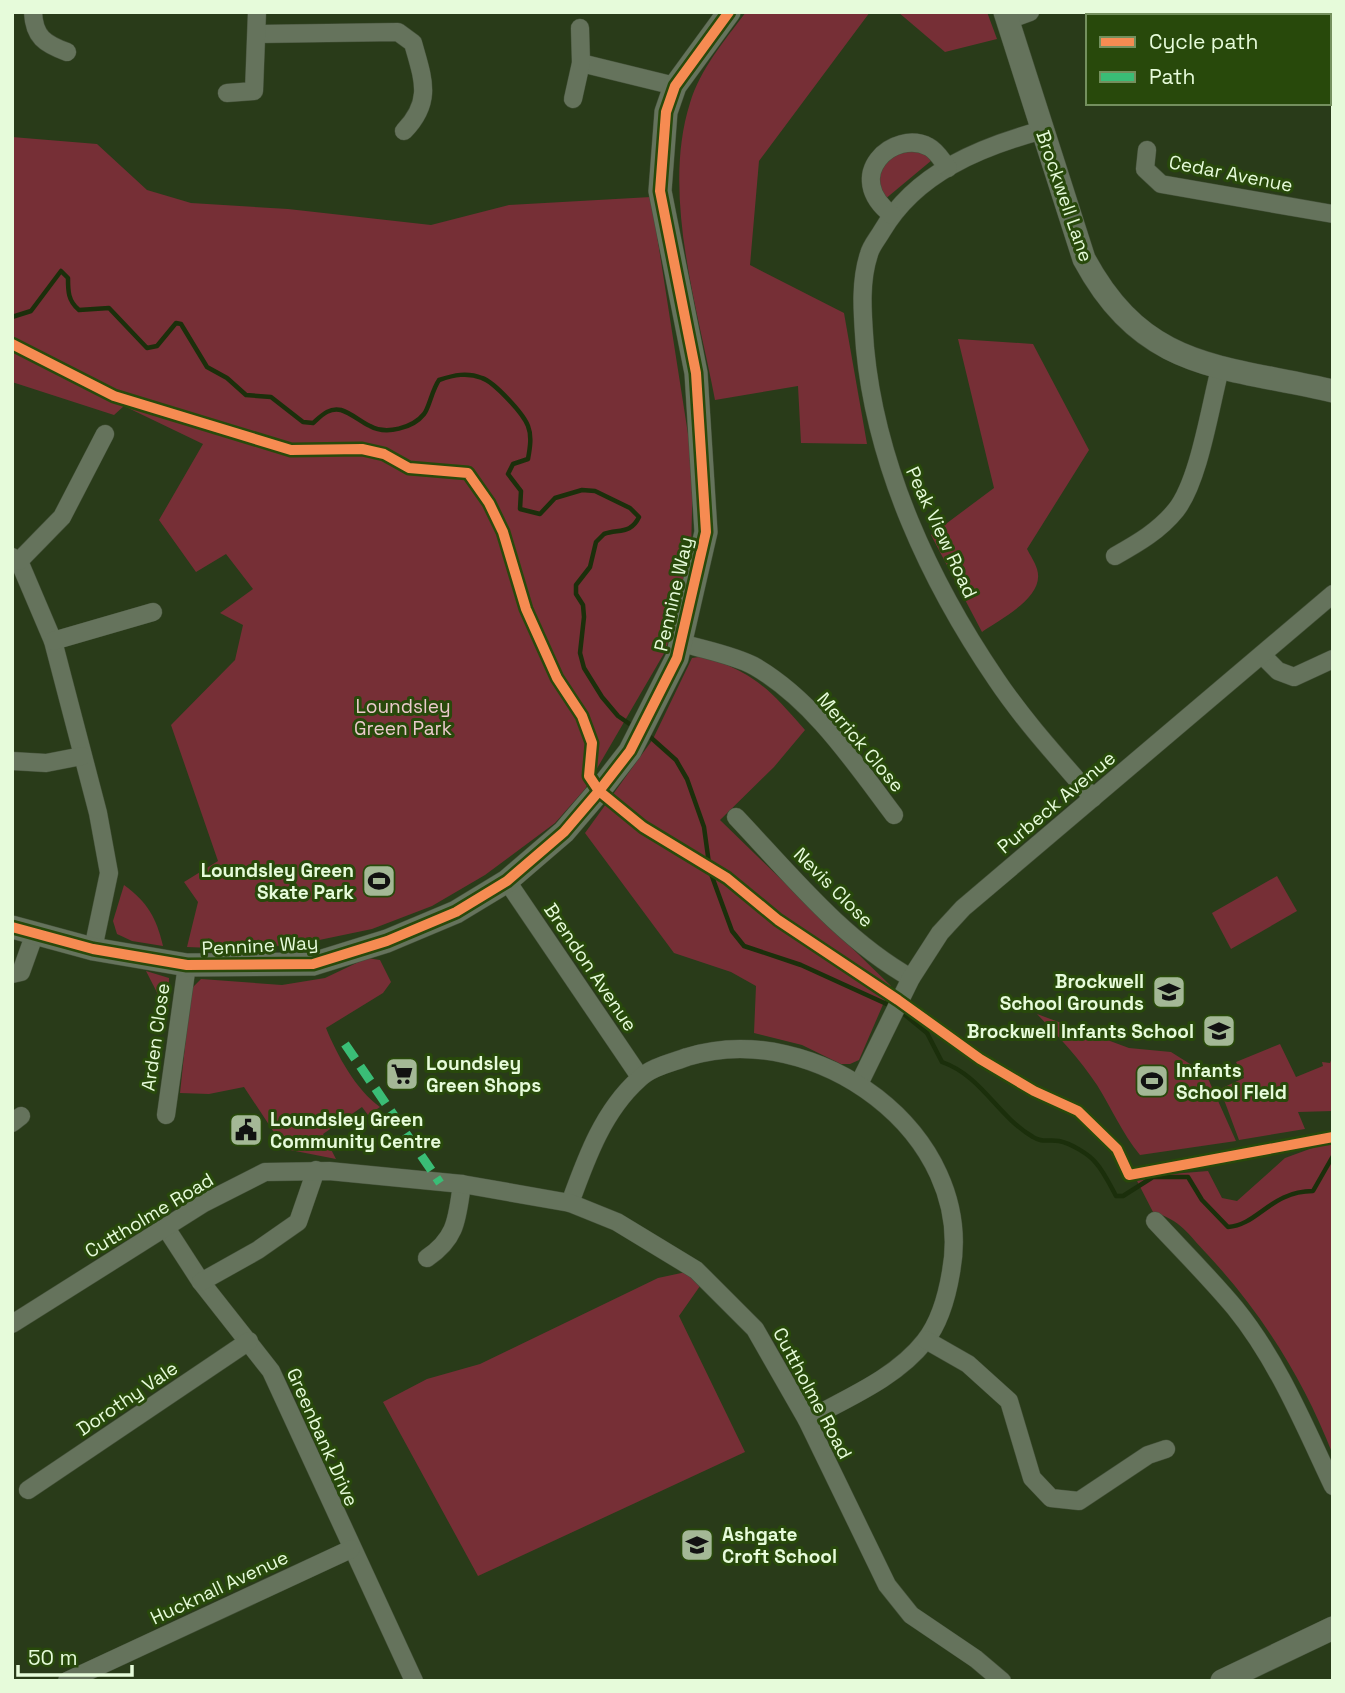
<svg xmlns="http://www.w3.org/2000/svg" width="1345" height="1693" viewBox="0 0 1345 1693" font-family="'Space Grotesk',sans-serif">
	<rect width="100%" height="100%" fill="#293b19"/>
	<g fill="#762f36">
		<path d="M 746,12 L 870,12 L 759,161 L 750,265 L 844,313 L 867,444 L 801,443 L 798,386 L 715,400 C 698,308 661,195 690,103 C 700,69 725,40 746,12 Z"/>
		<polygon points="898,12 987,12 997,39 945,52"/>
		<polygon points="12,137 97,144 147,190 191,203 288,209 431,225 509,205 651,197 693,466 691,554 666,650 585,789 555,823 485,875 432,906 372,929 300,944 237,949 187,947 198,902 184,882 218,861 171,725 235,660 243,625 220,613 253,589 226,554 196,572 159,520 203,444 124,406 114,415 12,382"/>
		<polygon points="902,149 924,150 932,160 884,200 876,174 883,164"/>
		<path d="M 958,339 L 1033,344 L 1089,450 L 1027,549 C 1030,555 1035,562 1037,569 C 1046,597 1000,619 982,632 L 931,535 L 994,488 Z"/>
		<path d="M 705,656 C 758,676 768,688 805,730 L 774,767 L 720,820 L 891,986 L 859,1060 L 850,1064 L 841,1064 L 802,1045 L 754,1033 L 756,986 L 731,972 L 674,953 L 585,833 L 653,739 L 692,658 Z"/>
		<polygon points="1277,876 1297,911 1231,949 1212,913"/>
		<path d="M 124,885 C 148,903 156,917 163,946 L 132,941 L 117,934 L 113,921 Z"/>
		<path d="M 367,958 L 380,960 L 391,982 L 383,993 L 326,1028 C 337,1055 356,1090 380,1107 L 368,1115 L 362,1107 L 323,1134 L 336,1159 L 285,1149 L 244,1087 L 209,1094 L 180,1093 L 191,989 L 201,979 L 282,985 L 325,978 Z"/>
		<polygon points="146,971 169,978 168,1014"/>
		<path d="M 1037,1014 L 1129,1048 L 1171,1052 L 1206,1074 L 1236,1141 L 1140,1155 C 1122,1133 1112,1109 1097,1085 C 1079,1058 1059,1037 1037,1014 Z"/>
		<polygon points="1280,1044 1296,1077 1323,1066 1322,1062 1330,1063 1333,1054 1333,1111 1298,1112 1305,1129 1239,1140 1220,1089 1244,1078 1236,1062"/>
		<path d="M 1326,1143 L 1333,1144 L 1333,1455 C 1304,1380 1262,1313 1207,1254 C 1188,1234 1181,1220 1153,1212 L 1135,1177 L 1208,1171 L 1222,1198 L 1237,1201 L 1285,1158 Z"/>
		<polygon points="686,1272 700,1286 679,1316 745,1452 478,1576 383,1402 427,1379 480,1364 658,1278"/>
	</g>
	<g fill="none" stroke-linecap="round" stroke-linejoin="round">
		<g stroke="#1b2f0b" stroke-width="4.5">
			<path d="M 12,317 L 31,311 L 61,271 L 68,278 C 68,291 68,301 79,310 L 109,308 L 147,348 L 157,346 L 176,323 L 181,324 L 207,367 L 227,378 L 246,395 L 271,397 L 303,422 L 313,423 C 321,416 329,407 341,410 C 351,413 361,422 370,426 C 386,435 413,428 424,414 C 429,408 432,390 439,380 C 454,375 467,372 482,378 C 494,382 523,413 528,426 C 532,436 530,448 528,459 L 513,464 L 508,474 L 521,491 L 520,509 L 540,514 L 555,498 L 582,490 L 595,491 L 630,508 L 639,517 C 631,534 619,529 604,534 L 596,542 L 590,567 L 576,585 L 576,594 L 583,605 L 584,617 L 580,653 L 584,668 L 602,697 L 618,716 L 634,727"/>
			<polyline points="648,735 676,760 687,779 704,827 710,871 732,931 744,946 801,965 891,1006"/>
			<path d="M 899,1010 L 927,1033 L 942,1062 C 982,1076 997,1116 1033,1137 C 1042,1143 1049,1139 1059,1141 C 1070,1143 1089,1154 1096,1163 C 1104,1172 1110,1185 1116,1196 L 1123,1196 L 1153,1177 L 1188,1177 L 1202,1200 L 1228,1227 C 1258,1225 1271,1191 1313,1191 L 1333,1156"/>
		</g>
		<defs>
			<g id="minor">
				<path d="M 33,12 C 34,37 45,44 67,52"/>
				<polyline points="1293,12 1302,16"/>
				<polyline points="1008,20 1030,12"/>
				<polyline points="1329,21 1333,21"/>
				<path d="M 257,34 L 398,32 L 413,43 C 423,79 433,101 404,131"/>
				<polyline points="581,63 675,86"/>
				<polyline points="227,93 254,91 257,12"/>
				<polyline points="573,99 581,63 580,28"/>
				<path d="M 1043,130 C 980,147 916,173 882,231 C 878,238 871,246 869,254 C 859,284 863,318 865,348 C 876,466 930,582 996,679 C 1024,721 1060,760 1093,798"/>
				<polyline points="1147,150 1145,169 1161,184 1333,214"/>
				<path d="M 892,215 C 841,176 894,128 929,147 C 937,151 942,161 948,168"/>
				<path d="M 1115,556 C 1138,543 1159,531 1176,510 C 1199,481 1210,407 1220,369"/>
				<polyline points="12,557 19,561 53,641 98,813 109,873 93,949"/>
				<polyline points="19,561 62,517 105,434"/>
				<polyline points="53,641 153,612"/>
				<path d="M 682,643 C 705,650 733,655 754,666 C 813,700 854,762 894,815"/>
				<polyline points="1262,655 1278,671 1294,677 1333,659"/>
				<polyline points="12,761 46,763 82,756"/>
				<path d="M 736,817 C 790,874 842,939 911,978"/>
				<polyline points="507,881 640,1077"/>
				<polyline points="12,974 21,972 35,933"/>
				<polyline points="859,1084 911,978 940,933 963,908 1333,594"/>
				<polyline points="166,1115 187,965"/>
				<polyline points="12,1123 21,1116"/>
				<path d="M 570,1203 C 586,1159 603,1111 639,1079 C 651,1067 671,1063 687,1057 C 814,1017 977,1133 951,1272 C 947,1296 940,1322 925,1341 C 896,1378 847,1398 807,1420"/>
				<path d="M 1155,1221 C 1182,1250 1210,1278 1235,1308 C 1278,1361 1304,1425 1333,1486"/>
				<polyline points="166,1228 201,1282 271,1371 414,1681"/>
				<path d="M 427,1258 C 457,1238 457,1218 462,1184"/>
				<polyline points="201,1282 258,1250 298,1222 316,1170"/>
				<polyline points="12,1324 204,1203 265,1172 329,1171 462,1184 570,1203 617,1222 696,1270 755,1329 807,1420 887,1585 911,1615 976,1659 1002,1681"/>
				<polyline points="926,1340 968,1364 1009,1401 1032,1478 1051,1498 1079,1501 1148,1455 1166,1449"/>
				<polyline points="28,1490 249,1341"/>
				<polyline points="67,1681 351,1549"/>
			</g>
			<g id="tertiary">
				<path d="M 1005,12 L 1084,259 C 1145,372 1222,365 1333,391"/>
				<polyline points="12,927 93,949 187,965 313,964 387,941 456,912 507,881 564,832 599,791 630,751 677,658 706,532 696,373 660,191 666,112 675,86 729,12"/>
				<polyline points="1222,1681 1333,1628"/>
			</g>
		</defs>
		<use href="#minor" stroke="#435038" stroke-width="19"/>
		<use href="#tertiary" stroke="#435038" stroke-width="24"/>
		<use href="#minor" stroke="#65735c" stroke-width="18"/>
		<use href="#tertiary" stroke="#65735c" stroke-width="23"/>
		<polyline stroke="#3abd76" stroke-width="9" stroke-dasharray="18 9" stroke-linecap="butt" points="345,1044 440,1183"/>
		<defs>
			<g id="cycleway">
				<polyline points="12,344 114,396 291,450 362,449 384,454 409,468 468,473 489,503 503,532 526,609 557,678 582,716 592,743 589,776 599,791 643,827 727,878 778,920 898,1000 980,1059 1034,1091 1078,1111 1117,1149 1129,1175 1333,1137"/>
				<polyline points="12,927 93,949 187,965 313,964 387,941 456,912 507,881 564,832 599,791 630,751 677,658 706,532 696,373 660,191 666,112 675,86 729,12"/>
			</g>
		</defs>
		<use href="#cycleway" stroke="#28490b" stroke-width="15"/>
		<use href="#cycleway" stroke="#f68b52" stroke-width="10"/>
	</g>
	<defs>
		<symbol id="stadium-square" viewBox="-11 -11 22 22"><rect x="-9" y="-9" width="18" height="18" rx="4" fill="#a4b896" stroke="#28490b"/><path d="M0-5a6.5 5 0 1 0 0 10a6.5 5 0 1 0 0-10ZM-3.5-1.8h7v3.6h-7Z" fill="#111"/></symbol>
		<symbol id="school-square" viewBox="-11 -11 22 22"><rect x="-9" y="-9" width="18" height="18" rx="4" fill="#a4b896" stroke="#28490b"/><path d="M0-5L7-2L0 1L-7-2ZM-4 1L0 2.5L4 1V4Q0 6-4 4Z" fill="#111"/></symbol>
		<symbol id="supermarket-square" viewBox="-11 -11 22 22"><rect x="-9" y="-9" width="18" height="18" rx="4" fill="#a4b896" stroke="#28490b"/><path d="M-6-5.5h2.5l.6 2H6L4.5 2H-2.5L-4.4-4H-6ZM-1.5 3.2a1.3 1.3 0 1 0 .1 0ZM3 3.2a1.3 1.3 0 1 0 .1 0Z" fill="#111"/></symbol>
		<symbol id="civic-square" viewBox="-11 -11 22 22"><rect x="-9" y="-9" width="18" height="18" rx="4" fill="#a4b896" stroke="#28490b"/><path d="M-.6-6.5H3V-4.5H.6V-3L4-1V1h2V6H-6V1h2V-1L-.6-3ZM-1.2 2.5V6h2.4V2.5Z" fill="#111"/></symbol>
	</defs>
	<g fill-rule="evenodd">
		<use href="#stadium-square" x="360" y="862" width="38" height="38"/>
		<use href="#school-square" x="1150" y="973" width="38" height="38"/>
		<use href="#school-square" x="1200" y="1012" width="38" height="38"/>
		<use href="#supermarket-square" x="383" y="1055" width="38" height="38"/>
		<use href="#stadium-square" x="1133" y="1062" width="38" height="38"/>
		<use href="#civic-square" x="227" y="1111" width="38" height="38"/>
		<use href="#school-square" x="678" y="1526" width="38" height="38"/>
	</g>
	<g text-anchor="middle" stroke-width="6" stroke-linejoin="round" paint-order="stroke">
		<g font-size="19" fill="#e6fbda" stroke="#28490b">
			<text transform="translate(1231 173) rotate(11)" y="7">Cedar Avenue</text>
			<text transform="translate(1065 196) rotate(71)" y="7">Brockwell Lane</text>
			<text transform="translate(942 532) rotate(65)" y="7">Peak View Road</text>
			<text transform="translate(673 594) rotate(-77)" y="7">Pennine Way</text>
			<text transform="translate(861 742) rotate(50)" y="7">Merrick Close</text>
			<text transform="translate(1056 802) rotate(-40)" y="7">Purbeck Avenue</text>
			<text transform="translate(834 887) rotate(45)" y="7">Nevis Close</text>
			<text transform="translate(260 945) rotate(-3)" y="7">Pennine Way</text>
			<text transform="translate(591 967) rotate(56)" y="7">Brendon Avenue</text>
			<text transform="translate(155 1037) rotate(-82)" y="7">Arden Close</text>
			<text transform="translate(149 1215) rotate(-31)" y="7">Cuttholme Road</text>
			<text transform="translate(813 1393) rotate(62)" y="7">Cuttholme Road</text>
			<text transform="translate(127 1398) rotate(-34)" y="7">Dorothy Vale</text>
			<text transform="translate(323 1437) rotate(66)" y="7">Greenbank Drive</text>
			<text transform="translate(219 1587) rotate(-25)" y="7">Hucknall Avenue</text>
		</g>
		<g font-size="19" fill="#ebcacc" stroke="#28490b">
			<text x="403" y="713">Loundsley<tspan x="403" dy="22">Green Park</tspan></text>
		</g>
		<g font-size="19" font-weight="bold" fill="#e6fbda" stroke="#28490b" text-anchor="start">
			<text x="354" y="877" text-anchor="end">Loundsley Green<tspan x="354" dy="22">Skate Park</tspan></text>
			<text x="1144" y="988" text-anchor="end">Brockwell<tspan x="1144" dy="22">School Grounds</tspan></text>
			<text x="1194" y="1038" text-anchor="end">Brockwell Infants School</text>
			<text x="426" y="1070">Loundsley<tspan x="426" dy="22">Green Shops</tspan></text>
			<text x="1176" y="1077">Infants<tspan x="1176" dy="22">School FIeld</tspan></text>
			<text x="270" y="1126">Loundsley Green<tspan x="270" dy="22">Community Centre</tspan></text>
			<text x="722" y="1541">Ashgate<tspan x="722" dy="22">Croft School</tspan></text>
		</g>
	</g>
	<rect width="1345" height="1693" fill="none" stroke="#e6fbda" stroke-width="28"/>
	<rect x="1086" y="14" width="245" height="91" fill="#28490b" stroke="#74905e" stroke-width="2"/>
	<rect x="1100" y="37" width="35" height="10" fill="#f68b52" stroke="#74905e" stroke-width="2"/>
	<text x="1149" y="49" font-size="21" fill="#e6fbda">Cycle path</text>
	<rect x="1100" y="72" width="35" height="10" fill="#3abd76" stroke="#74905e" stroke-width="2"/>
	<text x="1149" y="84" font-size="21" fill="#e6fbda">Path</text>
	<path d="M18 1665v10h114v-10" fill="none" stroke="#e6fbda" stroke-width="3.5"/>
	<text x="28" y="1665" font-size="21" fill="#e6fbda" stroke="#28490b" stroke-width="5" paint-order="stroke">50 m</text>
</svg>
